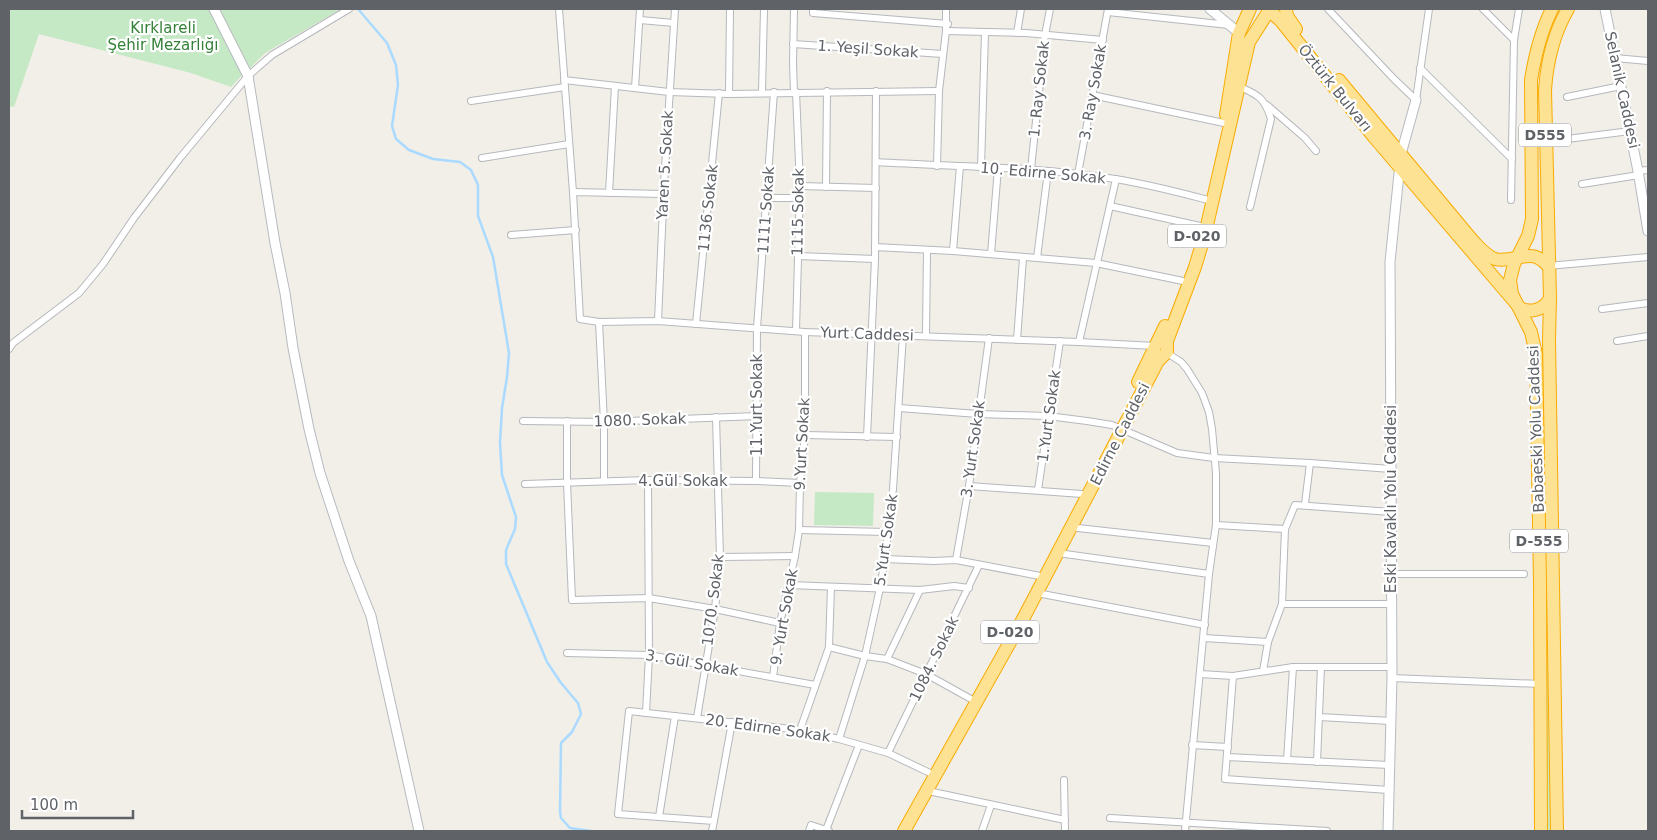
<svg xmlns="http://www.w3.org/2000/svg" width="1657" height="840" viewBox="0 0 1657 840" font-family="'DejaVu Sans',sans-serif">
	<rect width="100%" height="100%" fill="#f1efe8"/>
	<g fill="#c5e8c5">
		<polygon points="9,9 210,9 243,74 231,87 191,73 39,34 14,107 9,106"/>
		<polygon points="220,9 341,9 265,53 250,68"/>
		<polygon points="1542,369 1552,831 1547,831 1547,729 1543,545"/>
		<polygon points="815,492 874,493 873,526 814,525"/>
	</g>
	<g fill="none" stroke-linecap="round" stroke-linejoin="round">
		<polyline stroke="#aadaff" stroke-width="2.5" points="358,9 387,43 396,65 398,85 392,126 396,139 409,150 433,159 460,162 471,170 478,185 478,216 493,257 509,353 507,377 502,408 500,443 502,475 516,517 515,529 506,550 506,564 547,662 561,683 578,703 581,714 572,732 561,743 560,812 561,818 570,828 591,831"/>
		<defs>
			<g id="street">
				<polyline points="559,9 573,192"/>
				<polyline points="813,9 813,13 948,24"/>
				<polyline points="1328,9 1394,79 1416,100"/>
				<polyline points="1483,9 1514,40"/>
				<polyline points="1108,12 1229,25"/>
				<polyline points="640,20 674,23"/>
				<polyline points="946,31 1026,33 1103,40"/>
				<polyline points="1017,33 1021,9"/>
				<polyline points="793,44 943,54"/>
				<polyline points="1615,58 1648,61"/>
				<polyline points="1420,68 1512,159"/>
				<polyline points="564,80 669,92 729,94 939,91"/>
				<path d="M 1240,87 C 1259,95 1265,99 1271,119 L 1250,207"/>
				<polyline points="635,88 640,9"/>
				<polyline points="762,92 764,9"/>
				<polyline points="794,92 793,63 794,9"/>
				<polyline points="729,94 730,9"/>
				<polyline points="1092,95 1224,123"/>
				<polyline points="1567,97 1621,86"/>
				<polyline points="1416,100 1429,9"/>
				<polyline points="471,101 565,87"/>
				<polyline points="1267,105 1305,138 1316,151"/>
				<polyline points="1567,139 1630,131"/>
				<polyline points="482,158 569,144"/>
				<path d="M 876,162 C 956,167 1037,166 1115,179 C 1146,184 1178,192 1208,200"/>
				<polyline points="937,166 939,91 946,31 946,9"/>
				<polyline points="981,168 985,32"/>
				<polyline points="1031,169 1045,35 1050,9"/>
				<polyline points="1638,171 1648,170"/>
				<polyline points="1078,174 1108,9"/>
				<polyline points="1582,184 1639,175"/>
				<polyline points="800,186 876,188"/>
				<polyline points="826,187 827,91"/>
				<polyline points="609,193 615,86"/>
				<polyline points="663,194 573,192 580,319 599,322 658,321 805,332 1079,342 1155,346"/>
				<polyline points="766,198 799,198"/>
				<polyline points="1511,200 1514,40 1519,9"/>
				<polyline points="1110,206 1200,226"/>
				<polyline points="511,235 576,230"/>
				<polyline points="875,247 953,251 1096,263 1183,281"/>
				<polyline points="953,251 960,166"/>
				<polyline points="991,254 998,168"/>
				<polyline points="798,256 875,259"/>
				<polyline points="1037,258 1048,171"/>
				<polyline points="1548,266 1648,257"/>
				<polyline points="1602,309 1648,303"/>
				<polyline points="658,321 664,184 675,9"/>
				<polyline points="599,322 604,422 604,481"/>
				<polyline points="696,324 719,93"/>
				<polyline points="796,331 800,186 796,92"/>
				<polyline points="926,336 927,251"/>
				<polyline points="1017,340 1023,258"/>
				<polyline points="1617,341 1648,336"/>
				<polyline points="1079,342 1116,179"/>
				<polyline points="9,349 13,343 79,293 103,264 134,218 180,158 248,76 272,55 349,9"/>
				<polyline points="1167,353 1181,362 1187,369 1202,393 1209,412 1212,429 1216,473 1216,525 1209,574 1185,831"/>
				<polyline points="899,408 978,414 1048,416 1087,421 1112,425 1177,453 1214,458 1310,463 1391,469"/>
				<polyline points="523,421 604,422 757,416"/>
				<polyline points="567,421 567,483 572,600 649,598 715,609 780,623"/>
				<polyline points="805,435 897,437"/>
				<polyline points="867,437 875,259 876,91"/>
				<polyline points="756,481 757,328 774,92"/>
				<polyline points="525,484 648,480 756,481 800,483"/>
				<polyline points="969,486 1082,494"/>
				<polyline points="1038,490 1060,341"/>
				<polyline points="1305,504 1310,463"/>
				<polyline points="1216,525 1285,529 1295,505 1391,512"/>
				<polyline points="1070,526 1078,528 1213,543"/>
				<polyline points="1285,529 1282,604 1392,604"/>
				<polyline points="799,530 887,532"/>
				<polyline points="1058,553 1209,574"/>
				<polyline points="720,557 795,556"/>
				<polyline points="885,559 934,561 956,560 1040,576"/>
				<polyline points="956,560 969,486 989,338"/>
				<polyline points="1391,574 1524,574"/>
				<polyline points="789,585 920,590 954,586 969,588"/>
				<polyline points="1037,593 1205,625"/>
				<polyline points="1204,638 1268,642 1263,671"/>
				<polyline points="1268,642 1282,604"/>
				<polyline points="829,647 865,656 887,659 926,674 971,699"/>
				<polyline points="567,653 649,655 815,685"/>
				<polyline points="887,659 920,590"/>
				<polyline points="1200,674 1233,676 1293,667 1392,667"/>
				<polyline points="1233,676 1225,779 1389,790"/>
				<polyline points="773,677 780,623 795,556 799,530 800,483 805,435 805,332"/>
				<polyline points="1392,678 1541,684"/>
				<polyline points="646,713 649,655 648,480"/>
				<polyline points="1319,717 1391,721"/>
				<polyline points="697,718 715,609 720,557 716,417"/>
				<polyline points="800,730 829,647 831,587"/>
				<polyline points="839,739 865,656 880,588 885,559 893,489 903,335"/>
				<polyline points="1192,745 1228,747"/>
				<polyline points="888,753 979,565"/>
				<polyline points="1227,757 1389,765"/>
				<polyline points="1287,760 1293,667"/>
				<polyline points="1317,762 1321,667"/>
				<polyline points="1064,780 1065,831"/>
				<polyline points="933,792 1065,820"/>
				<polyline points="659,817 675,716"/>
				<polyline points="1110,818 1327,831"/>
				<polyline points="714,821 732,722"/>
				<polyline points="826,830 859,745"/>
				<polyline points="712,831 714,821 618,814 629,711 800,730 839,739 888,753 930,773"/>
				<polyline points="809,831 811,825 829,831"/>
				<polyline points="982,831 991,805"/>
			</g>
			<g id="secondary">
				<polyline points="214,9 248,76 275,243 285,293 293,348 309,429 320,473 349,561 371,616 419,831"/>
				<polyline points="1210,9 1239,33"/>
				<polyline points="1605,9 1638,171 1648,231"/>
				<polyline points="1388,831 1392,678 1390,262 1401,154 1416,100"/>
			</g>
			<g id="highway">
				<polyline points="1286,9 1287,16 1296,29"/>
				<path d="M 1269,10 L 1281,21 L 1374,137 L 1520,308 C 1531,314 1545,309 1550,298"/>
				<path d="M 1339,80 L 1473,241 C 1479,247 1486,256 1495,259 C 1515,264 1531,245 1548,266"/>
				<polyline points="1226,115 1239,33 1250,9"/>
				<polyline points="1138,382 1165,326"/>
				<polyline points="904,831 1023,619 1158,361 1167,352 1167,341 1195,267 1205,234 1249,42 1270,9"/>
				<path d="M 1541,831 L 1540,582 L 1536,354 L 1531,332 L 1512,294 L 1510,280 L 1514,264 L 1528,236 L 1532,219 L 1531,80 C 1535,55 1541,31 1552,9"/>
				<path d="M 1557,831 L 1549,340 L 1550,298 L 1545,90 C 1547,61 1554,33 1568,9"/>
			</g>
		</defs>
		<use href="#street" stroke="#b5b8bc" stroke-width="8"/>
		<use href="#secondary" stroke="#b6babf" stroke-width="11"/>
		<use href="#highway" stroke="#f9ab00" stroke-width="14"/>
		<use href="#street" stroke="#fff" stroke-width="6"/>
		<use href="#secondary" stroke="#fff" stroke-width="9"/>
		<use href="#highway" stroke="#fde293" stroke-width="12"/>
	</g>
	<g text-anchor="middle" stroke-width="4.5" stroke-linejoin="round" paint-order="stroke">
		<g fill="#fff" stroke="#8f9295" stroke-width="1">
			<rect x="1519" y="123.5" width="52" height="23" rx="4"/>
			<rect x="1168" y="224.5" width="58" height="23" rx="4"/>
			<rect x="1510" y="529.5" width="58" height="23" rx="4"/>
			<rect x="981" y="620.5" width="58" height="23" rx="4"/>
		</g>
		<g font-size="14" font-weight="bold" fill="#5f6368">
			<text x="1545" y="140">D555</text>
			<text x="1197" y="241">D-020</text>
			<text x="1539" y="546">D-555</text>
			<text x="1010" y="637">D-020</text>
		</g>
		<g font-size="15" fill="#348238" stroke="#fff">
			<text x="163" y="33">Kırklareli<tspan x="163" dy="17">Şehir Mezarlığı</tspan></text>
		</g>
		<g font-size="15" fill="#5f6368" stroke="#fff">
			<text transform="translate(868 49) rotate(4)" y="5">1. Yeşil Sokak</text>
			<text transform="translate(1335 88) rotate(51)" y="5">Öztürk Bulvarı</text>
			<text transform="translate(1039 89) rotate(-84)" y="5">1. Ray Sokak</text>
			<text transform="translate(1622 90) rotate(78)" y="5">Selanik Caddesi</text>
			<text transform="translate(1093 92) rotate(-80)" y="5">3. Ray Sokak</text>
			<text transform="translate(665 165) rotate(-87)" y="5">Yaren 5. Sokak</text>
			<text transform="translate(1043 173) rotate(5)" y="5">10. Edirne Sokak</text>
			<text transform="translate(708 208) rotate(-84)" y="5">1136 Sokak</text>
			<text transform="translate(766 210) rotate(-86)" y="5">1111 Sokak</text>
			<text transform="translate(798 212) rotate(-89)" y="5">1115 Sokak</text>
			<text transform="translate(867 334) rotate(2)" y="5">Yurt Caddesi</text>
			<text transform="translate(757 405) rotate(-90)" y="5">11.Yurt Sokak</text>
			<text transform="translate(1049 416) rotate(-82)" y="5">1.Yurt Sokak</text>
			<text transform="translate(640 420) rotate(-2)" y="5">1080. Sokak</text>
			<text transform="translate(1536 429) rotate(-92)" y="5">Babaeski Yolu Caddesi</text>
			<text transform="translate(1120 434) rotate(-63)" y="5">Edirne Caddesi</text>
			<text transform="translate(802 444) rotate(-87)" y="5">9.Yurt Sokak</text>
			<text transform="translate(973 449) rotate(-82)" y="5">3. Yurt Sokak</text>
			<text x="683" y="486">4.Gül Sokak</text>
			<text transform="translate(1391 499) rotate(-90)" y="5">Eski Kavaklı Yolu Caddesi</text>
			<text transform="translate(886 540) rotate(-82)" y="5">5.Yurt Sokak</text>
			<text transform="translate(713 600) rotate(-83)" y="5">1070. Sokak</text>
			<text transform="translate(784 617) rotate(-80)" y="5">9. Yurt Sokak</text>
			<text transform="translate(934 659) rotate(-64)" y="5">1084. Sokak</text>
			<text transform="translate(692 663) rotate(10)" y="5">3. Gül Sokak</text>
			<text transform="translate(768 728) rotate(8)" y="5">20. Edirne Sokak</text>
		</g>
	</g>
	<rect width="1657" height="840" fill="none" stroke="#5f6368" stroke-width="20"/>
	<path d="M22 810v8h111v-8" fill="none" stroke="#5f6368" stroke-width="2.5"/>
	<text x="30" y="810" font-size="15" fill="#5f6368" stroke="#ffffff" stroke-width="4" paint-order="stroke">100 m</text>
</svg>
